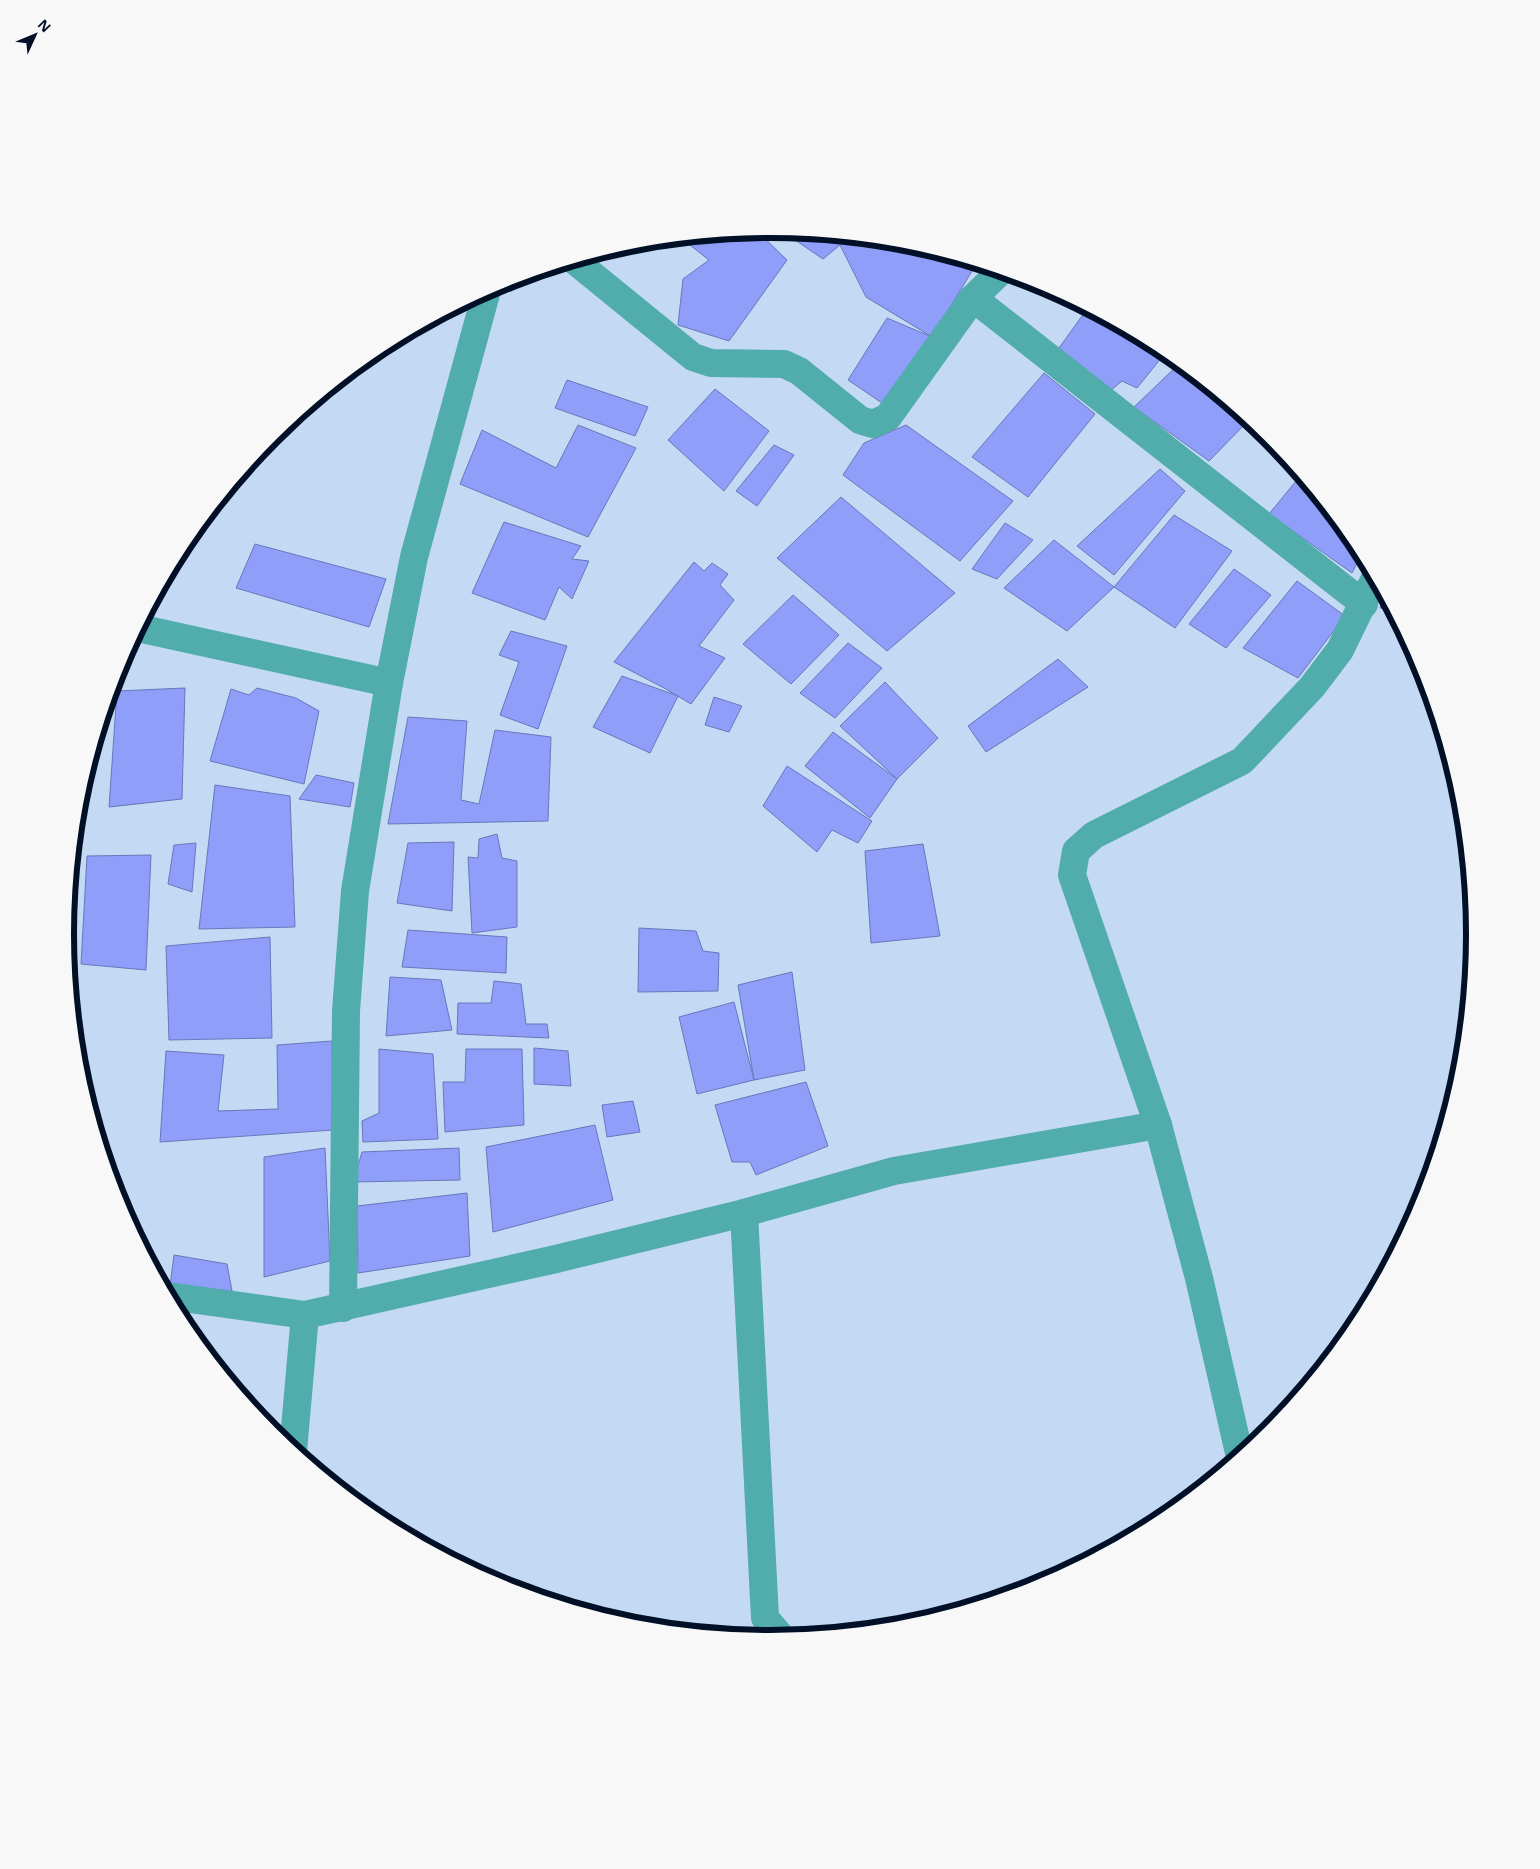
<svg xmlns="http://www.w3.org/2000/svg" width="1540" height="1869" viewBox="0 0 1540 1869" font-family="'Noto Sans',sans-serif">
	<rect width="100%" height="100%" fill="#c4d9f3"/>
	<g fill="#8e9ef9" stroke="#6a76bb">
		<polygon points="757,231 787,260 729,341 678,325 683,279 709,260 681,238"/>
		<polygon points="782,231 908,243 970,262 975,266 932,337 866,297 840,245 823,259"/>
		<polygon points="1087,309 1166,352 1137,388 1122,381 1111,390 1059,348"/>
		<polygon points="887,318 932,337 882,403 848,380"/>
		<polygon points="1180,363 1249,420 1209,461 1134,407"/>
		<polygon points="1044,373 1095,414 1028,497 972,457"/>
		<polygon points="567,380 648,407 635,436 555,408"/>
		<polygon points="715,389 769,431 724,491 668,440"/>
		<polygon points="578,425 636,448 588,537 460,484 482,430 556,468"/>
		<polygon points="906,425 1013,501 960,561 843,475 864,443"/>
		<polygon points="774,445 794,455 757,506 736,491"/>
		<polygon points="1160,469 1185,491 1114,575 1077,546"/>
		<polygon points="1301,475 1356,543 1362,553 1352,573 1269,514"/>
		<polygon points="841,497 955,593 887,651 777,558"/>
		<polygon points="1174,515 1232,551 1175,628 1114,587"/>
		<polygon points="504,522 581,546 572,559 589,561 572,599 559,587 545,620 472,593"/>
		<polygon points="1005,523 1033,540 997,579 972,569"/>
		<polygon points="1054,540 1114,587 1067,631 1004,588"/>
		<polygon points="255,544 386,579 369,627 236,588"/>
		<polygon points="694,562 704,571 712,563 728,574 720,585 734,600 699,646 725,658 691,704 664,688 614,662"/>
		<polygon points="1234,569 1271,595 1226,648 1189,624"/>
		<polygon points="1297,581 1345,616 1298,678 1243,648"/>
		<polygon points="793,595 839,635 791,684 743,644"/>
		<polygon points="1385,596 1392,609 1380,608"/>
		<polygon points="511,631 567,646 538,729 500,715 519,662 499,655"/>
		<polygon points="848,643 882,668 835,718 800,693"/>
		<polygon points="1058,659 1088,687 986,752 968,726"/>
		<polygon points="622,676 678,696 650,753 593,727"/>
		<polygon points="885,682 938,738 897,779 840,726"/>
		<polygon points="185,688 182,799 109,807 117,691"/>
		<polygon points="257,688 296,698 319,711 304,784 210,761 231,689 249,695"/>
		<polygon points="714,697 742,706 729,732 705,725"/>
		<polygon points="408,717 467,721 461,800 479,804 495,730 551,737 548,821 388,824"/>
		<polygon points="833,732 897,779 870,818 805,766"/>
		<polygon points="787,766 872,821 858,843 832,830 817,852 763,806"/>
		<polygon points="316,775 354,783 350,807 299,799"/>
		<polygon points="215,785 290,796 295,927 199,929"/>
		<polygon points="497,834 502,858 517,861 517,927 472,933 468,857 478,858 479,839"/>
		<polygon points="454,842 452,911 397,903 408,843"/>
		<polygon points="196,843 192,892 168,884 174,845"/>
		<polygon points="923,844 940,936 871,943 865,851"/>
		<polygon points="151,855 146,970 81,964 87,856"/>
		<polygon points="639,928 696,931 703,951 719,953 718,991 638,992"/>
		<polygon points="408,930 507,937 506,973 402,967"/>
		<polygon points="270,937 272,1038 169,1040 166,946"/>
		<polygon points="792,972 805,1070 754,1080 738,985"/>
		<polygon points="390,977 441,980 452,1030 386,1036"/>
		<polygon points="494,981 521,984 526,1024 547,1024 549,1038 457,1034 458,1003 491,1003"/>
		<polygon points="734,1002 754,1080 697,1094 679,1017"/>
		<polygon points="332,1041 333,1130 160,1142 166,1051 224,1055 218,1111 278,1109 277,1045"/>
		<polygon points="534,1048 568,1051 571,1086 534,1084"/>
		<polygon points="379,1049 433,1054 438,1139 363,1142 362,1121 379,1113"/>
		<polygon points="466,1049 522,1049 524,1125 445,1132 443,1082 465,1082"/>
		<polygon points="806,1082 828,1146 756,1175 750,1162 732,1162 715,1105"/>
		<polygon points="633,1101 640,1132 607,1137 602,1105"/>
		<polygon points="595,1125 613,1200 493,1232 486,1147"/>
		<polygon points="325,1148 330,1261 264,1277 264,1157"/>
		<polygon points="459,1148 460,1180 353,1182 362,1152"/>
		<polygon points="467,1193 470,1256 358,1273 357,1206"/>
		<polygon points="174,1255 227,1264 232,1291 170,1286"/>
	</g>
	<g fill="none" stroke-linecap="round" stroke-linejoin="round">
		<g stroke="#51acac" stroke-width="28">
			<polyline points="575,261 693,357 711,363 784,364 799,371 860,420 873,424 888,417 973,298 1001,271"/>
			<polyline points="973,298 1364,604"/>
			<polyline points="138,628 389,683"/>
			<polyline points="744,1213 765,1618 782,1638"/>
			<polyline points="168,1296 305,1315 556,1259 744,1213 894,1171 1158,1125"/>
			<polyline points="343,1308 346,1011 355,891 389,683 414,557 487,290"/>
			<polyline points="293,1451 305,1315"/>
			<polyline points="1240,1457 1199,1278 1158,1125 1072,875 1076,851 1094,835 1242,761 1312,687 1340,650 1375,578"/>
		</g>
	</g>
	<path d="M0 0H1540V1869H0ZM74 934a696 696 0 1 1 1392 0a696 696 0 1 1-1392 0Z" fill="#f8f8f8" fill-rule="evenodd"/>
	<path fill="none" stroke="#011027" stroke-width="6" d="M74 934a696 696 0 1 1 1392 0a696 696 0 1 1-1392 0Z"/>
	<g transform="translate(35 35) rotate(46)" stroke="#f8f8f8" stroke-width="4" paint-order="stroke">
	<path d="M0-4L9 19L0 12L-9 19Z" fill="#011027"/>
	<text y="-8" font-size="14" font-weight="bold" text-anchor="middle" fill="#011027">N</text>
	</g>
</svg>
